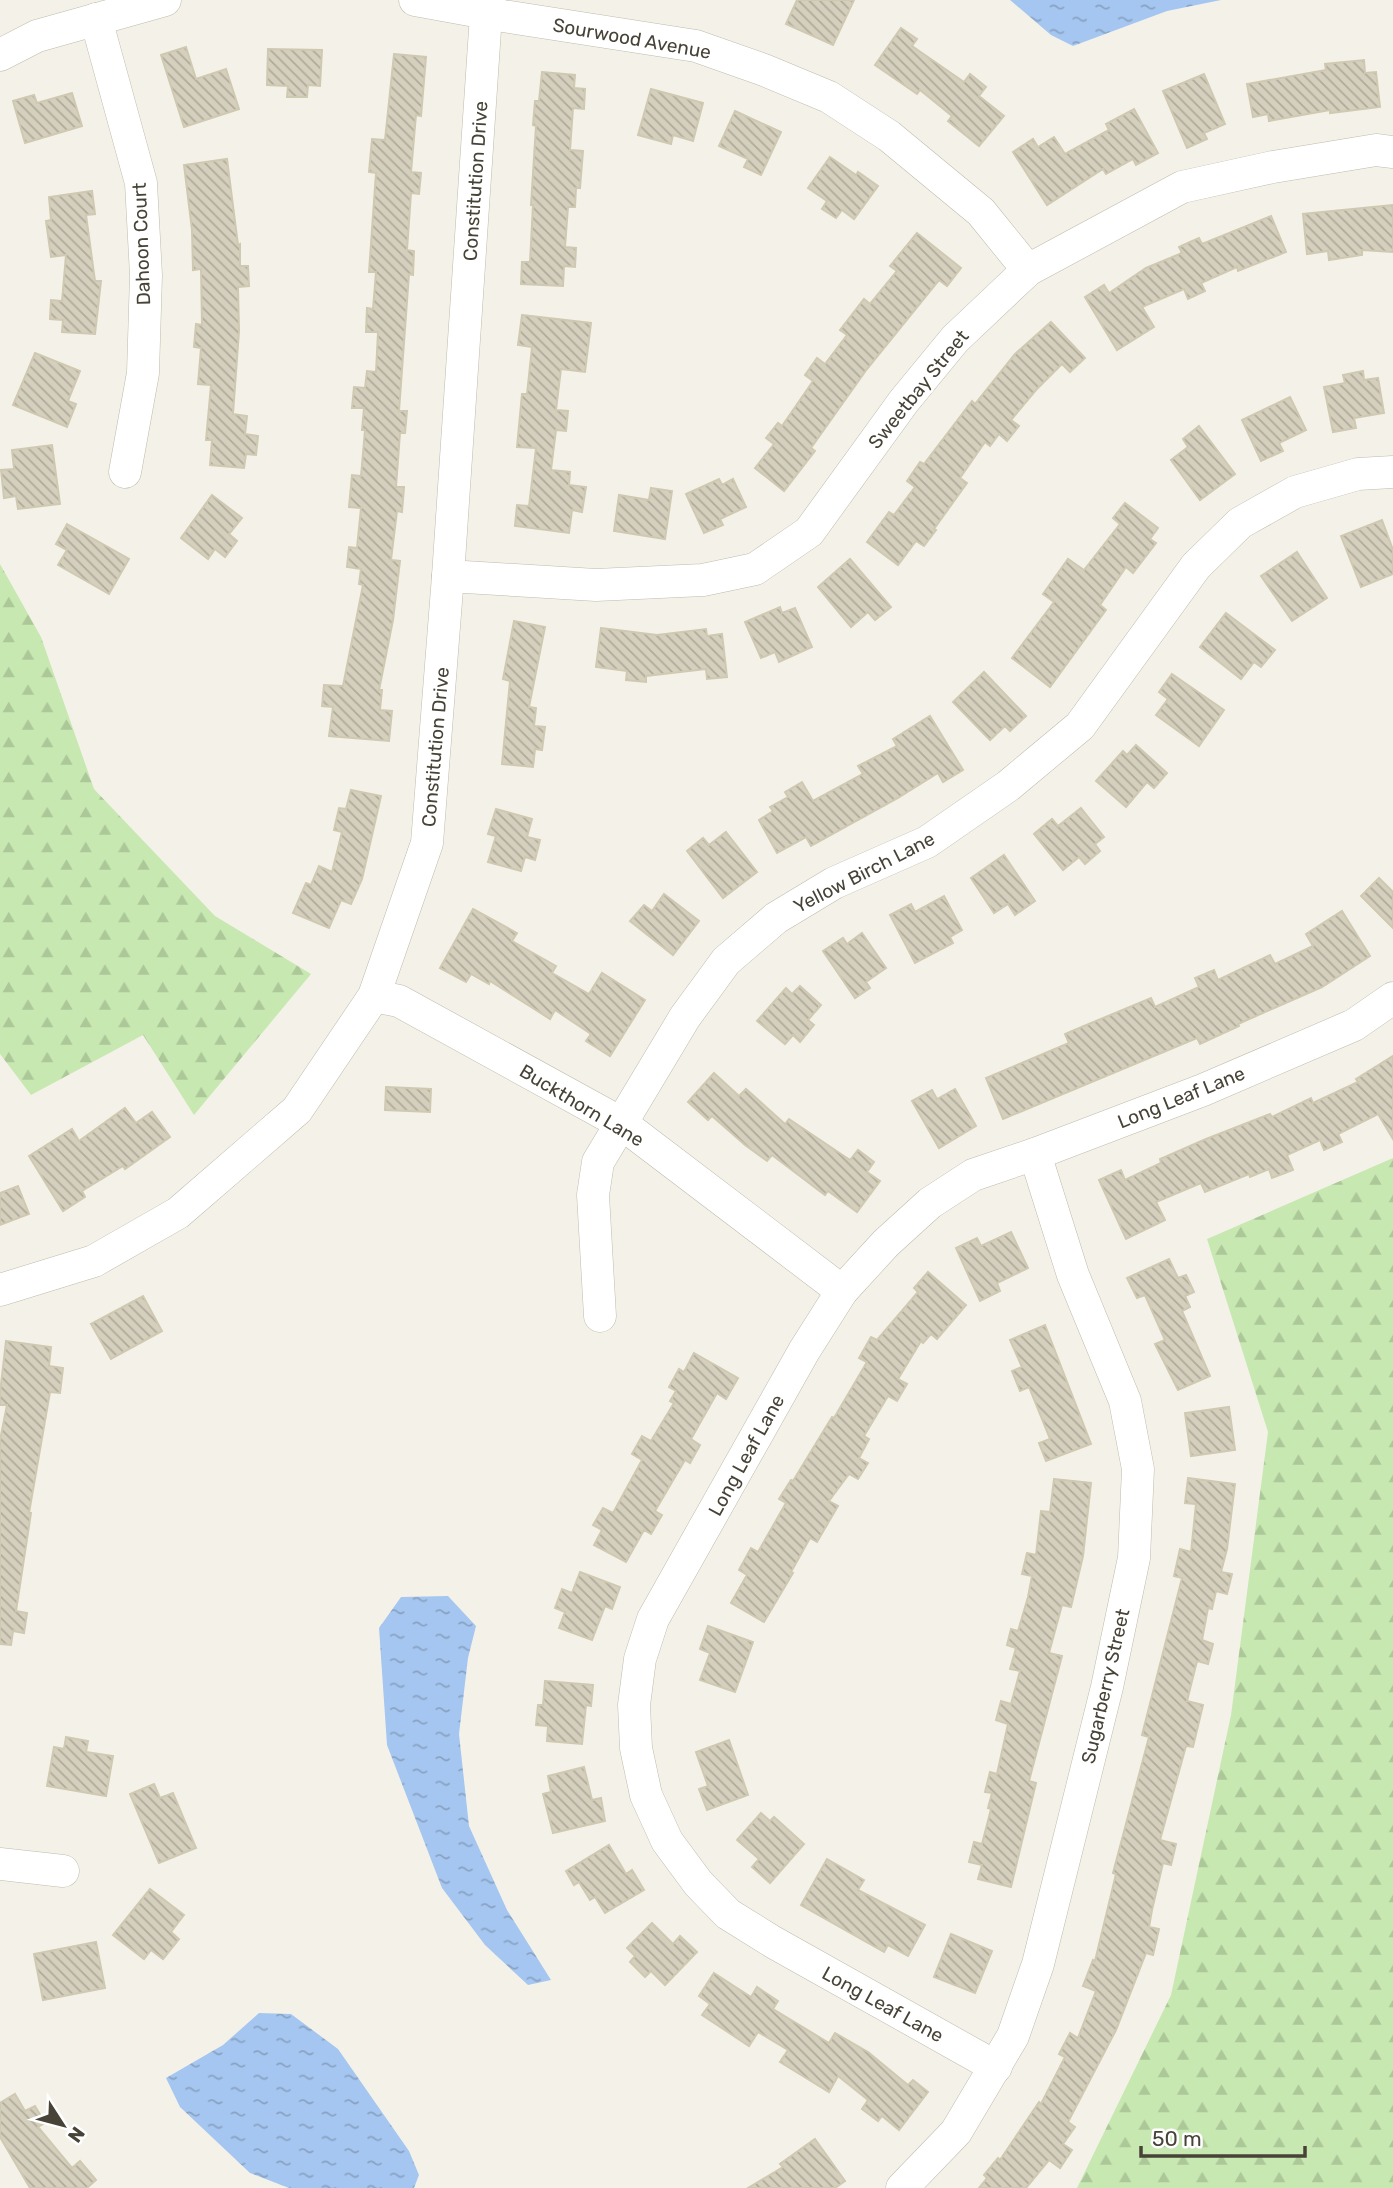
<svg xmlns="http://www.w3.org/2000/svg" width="1393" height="2188" viewBox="0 0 1393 2188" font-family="Rubik,sans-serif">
	<defs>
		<pattern id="forest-firs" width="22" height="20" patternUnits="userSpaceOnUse" patternTransform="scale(1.75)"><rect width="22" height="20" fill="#c7e8b1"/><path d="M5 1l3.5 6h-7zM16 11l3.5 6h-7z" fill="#acc899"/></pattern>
		<pattern id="water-ripples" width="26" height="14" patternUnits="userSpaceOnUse" patternTransform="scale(1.75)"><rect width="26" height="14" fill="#a5c6f0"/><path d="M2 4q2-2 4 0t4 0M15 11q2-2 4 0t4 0" fill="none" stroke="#88a2c3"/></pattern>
		<pattern id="building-back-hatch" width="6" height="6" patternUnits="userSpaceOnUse" patternTransform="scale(1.75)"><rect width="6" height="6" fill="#d5d0bd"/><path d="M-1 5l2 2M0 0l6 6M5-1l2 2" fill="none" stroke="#afaa9a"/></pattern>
	</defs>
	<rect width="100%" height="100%" fill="#f4f2e8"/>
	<g fill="url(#forest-firs)">
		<polygon points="0,564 41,637 94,789 215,916 311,974 194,1115 143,1035 31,1095 0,1054"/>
		<polygon points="1393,1158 1393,2188 1077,2188 1171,1995 1231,1715 1268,1432 1207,1239"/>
	</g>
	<g fill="url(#water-ripples)">
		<polygon points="1010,0 1221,0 1167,11 1073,46 1051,35"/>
		<polygon points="448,1596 476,1626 468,1658 459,1734 469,1826 507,1910 551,1980 528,1985 485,1945 442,1888 387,1745 379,1628 401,1597"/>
		<polygon points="259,2013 291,2014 338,2049 409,2151 419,2175 414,2188 289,2188 250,2173 180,2107 166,2078 223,2045"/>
	</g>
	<g fill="url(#building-back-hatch)" stroke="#d0c9b1" stroke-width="2">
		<polygon points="797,0 854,0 833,45 786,24"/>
		<polygon points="901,28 917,39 912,46 964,82 970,74 986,87 979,96 1004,116 979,146 948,121 952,116 920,90 917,94 875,65"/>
		<polygon points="186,47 196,79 226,69 239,109 184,127 161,55"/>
		<polygon points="268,49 322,50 320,86 308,85 307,97 287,97 288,86 267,85"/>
		<polygon points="394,54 426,57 421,116 416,115 411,172 421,173 419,194 411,193 407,250 414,251 413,275 409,274 399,411 407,411 405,433 400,433 396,487 404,487 402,512 397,511 391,560 400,561 393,620 379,690 382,690 380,710 392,711 389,741 329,736 333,707 322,706 324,685 343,686 363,585 359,584 361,569 347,567 349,547 357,548 361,508 349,507 352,475 361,476 365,430 362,430 364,408 352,408 354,387 365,388 367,371 376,372 378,332 366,332 367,308 373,309 376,272 369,272 376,173 369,172 372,139 385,140"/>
		<polygon points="1364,60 1365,73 1376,72 1380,107 1330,113 1330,110 1269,121 1268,114 1253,117 1247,84 1326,70 1325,64"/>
		<polygon points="542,72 575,75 574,88 585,89 584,109 573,108 570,150 583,151 580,188 576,188 575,207 568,207 565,247 576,248 575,267 564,266 563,286 521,284 522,262 530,262 533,205 531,205 536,126 533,125 535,101 539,101"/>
		<polygon points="1204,74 1225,124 1204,133 1207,139 1187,148 1163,91"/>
		<polygon points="651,89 703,103 693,141 673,135 671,144 638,135"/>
		<polygon points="72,93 82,126 25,143 13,101 34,95 37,103"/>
		<polygon points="1134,109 1158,153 1136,165 1133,159 1106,174 1103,169 1047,205 1013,152 1033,139 1038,147 1054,137 1065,154 1109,130 1106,124"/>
		<polygon points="735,111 781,132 761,175 744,167 748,159 719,146"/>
		<polygon points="830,157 856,175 858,172 878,186 854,219 842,210 836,218 822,209 827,201 808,188"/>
		<polygon points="227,159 238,245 240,244 240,266 248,266 249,286 238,287 239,331 233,414 247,416 245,434 258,436 256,455 246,454 244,468 210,465 212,440 206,440 211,385 198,384 201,348 194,347 196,324 202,325 201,269 193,270 192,230 184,165"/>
		<polygon points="92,191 95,214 86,215 95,281 101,281 95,334 62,332 63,320 50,319 51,300 62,301 66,255 51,257 46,221 51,220 49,197"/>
		<polygon points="1393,205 1393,252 1362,250 1362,255 1329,260 1328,251 1307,254 1303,214"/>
		<polygon points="1271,216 1286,252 1238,271 1237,267 1201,283 1205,291 1188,299 1184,289 1142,307 1154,327 1117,350 1085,297 1104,285 1109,293 1146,268 1182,253 1179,247 1190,242 1199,238 1202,244"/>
		<polygon points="917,233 961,268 947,286 939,280 867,369 811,448 815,451 784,491 755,468 774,444 766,438 778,423 782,426 813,381 805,375 817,358 825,364 847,335 840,330 864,299 870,304 897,271 890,266"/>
		<polygon points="522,315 591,323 585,372 561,369 556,410 568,411 566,431 556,430 551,470 570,472 569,485 586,487 582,512 572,510 569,533 515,526 517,505 529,506 536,448 517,447 522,394 527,394 532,347 518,345"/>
		<polygon points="1051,322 1085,358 1070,372 1062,364 1036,390 1011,420 1019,426 1007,441 999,434 990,446 985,442 960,478 967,483 934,529 936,530 924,546 916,541 898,565 867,542 889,512 894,515 915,487 907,481 920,462 924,464 972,401 975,404 1015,354"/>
		<polygon points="35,353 80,371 68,401 76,404 67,427 13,405"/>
		<polygon points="1363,371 1364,380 1378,378 1384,413 1354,418 1356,428 1333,432 1324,387 1345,383 1343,375"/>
		<polygon points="1290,397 1306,430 1279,443 1283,451 1261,461 1242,420"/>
		<polygon points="1199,426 1235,474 1200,500 1171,460 1188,447 1183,439"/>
		<polygon points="52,445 60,504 18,509 16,496 4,498 1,470 14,469 12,450"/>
		<polygon points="719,479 722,485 733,479 746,507 720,519 723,525 704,533 686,494"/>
		<polygon points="651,488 672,491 665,539 614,531 619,495 649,500"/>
		<polygon points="212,495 242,518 229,534 237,541 225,557 215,549 208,559 181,538"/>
		<polygon points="1125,503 1158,528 1150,539 1156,543 1133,573 1126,567 1100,605 1106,610 1050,687 1012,658 1054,602 1043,594 1068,559 1084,570 1120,524 1113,518"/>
		<polygon points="1382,520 1393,550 1393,574 1361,587 1341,536"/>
		<polygon points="67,524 129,559 109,594 58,565 67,550 56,544"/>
		<polygon points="1297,552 1327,598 1292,621 1261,576"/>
		<polygon points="850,559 891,607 875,620 868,612 851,627 818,587"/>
		<polygon points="780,607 782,613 795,608 812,647 779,662 775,652 761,658 745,622"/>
		<polygon points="1226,613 1275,650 1261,667 1254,662 1241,679 1200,647"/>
		<polygon points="514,621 545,627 529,707 536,708 534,726 545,727 542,750 535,749 533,767 502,764 510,681 503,679"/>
		<polygon points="601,628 657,635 706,629 707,636 722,634 727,677 707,679 706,669 646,676 646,682 626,680 627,671 596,667"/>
		<polygon points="984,672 1026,716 1010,731 1005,726 990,740 953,702"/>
		<polygon points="1172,674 1224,710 1199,746 1156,715 1168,699 1159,692"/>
		<polygon points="930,716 963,770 943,782 938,773 898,798 811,846 806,837 777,853 759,820 773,811 770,807 788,797 785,792 802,782 813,801 863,774 858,766 897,746 893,739"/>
		<polygon points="1136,745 1167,773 1154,788 1147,782 1126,807 1096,781 1123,751 1127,755"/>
		<polygon points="351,790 381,796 362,879 351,904 341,900 329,928 293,913 306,883 311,885 319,866 332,872 342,832 334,830 339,808 346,809"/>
		<polygon points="1081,808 1104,837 1095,844 1100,851 1085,864 1079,857 1063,870 1034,834 1052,819 1058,826"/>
		<polygon points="496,809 532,819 527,837 540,840 535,860 525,857 521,871 488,862 496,836 488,834"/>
		<polygon points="726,832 757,872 723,898 687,851 703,838 709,845"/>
		<polygon points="1004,855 1035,901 1015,915 1008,904 994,913 971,878"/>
		<polygon points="1379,878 1393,892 1393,928 1361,896"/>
		<polygon points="664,894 699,921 673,955 630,921 644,905 652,911"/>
		<polygon points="944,896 962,930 950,937 953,943 915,963 890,915 911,904 915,912"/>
		<polygon points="473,909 517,933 512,941 556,966 552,973 589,994 602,973 645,1000 610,1056 586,1041 591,1034 555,1010 550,1019 490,981 489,984 471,974 466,982 440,968"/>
		<polygon points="1342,911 1370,956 1322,987 1238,1024 1239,1026 1200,1044 1197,1038 1003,1119 986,1078 1069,1043 1065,1034 1084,1026 1151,998 1155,1007 1199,987 1195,978 1214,970 1218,980 1270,955 1275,964 1313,946 1306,934"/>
		<polygon points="862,933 886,968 866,982 870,988 855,998 823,951 843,938 847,944"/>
		<polygon points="800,986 821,1005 808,1020 814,1025 800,1042 793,1035 785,1044 757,1021 786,988 792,994"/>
		<polygon points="1393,1056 1393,1139 1378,1114 1338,1134 1342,1142 1324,1150 1320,1140 1287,1155 1293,1170 1272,1178 1269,1169 1250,1177 1249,1174 1205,1192 1201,1183 1156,1202 1165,1220 1126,1239 1099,1180 1121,1170 1125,1180 1161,1163 1160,1159 1206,1139 1270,1114 1272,1117 1311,1098 1313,1103 1358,1082 1356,1079"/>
		<polygon points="714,1073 739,1096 746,1089 785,1124 789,1119 850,1160 858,1150 874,1162 867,1172 880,1181 857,1212 828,1191 825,1195 772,1155 767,1161 745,1145 712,1116 708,1120 688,1102"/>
		<polygon points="386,1087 431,1089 430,1112 385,1110"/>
		<polygon points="955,1089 976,1126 939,1148 912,1101 932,1090 937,1099"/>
		<polygon points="125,1108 136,1123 152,1112 170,1137 125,1169 123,1166 82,1191 85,1197 63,1211 29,1156 72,1129 79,1141"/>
		<polygon points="18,1186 29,1214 0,1225 0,1193"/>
		<polygon points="1011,1232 1028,1268 997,1283 1000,1291 980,1301 956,1248 977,1238 981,1246"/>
		<polygon points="1169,1259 1178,1278 1186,1275 1194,1292 1185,1296 1190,1307 1182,1311 1210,1376 1178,1390 1155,1344 1165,1340 1145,1295 1137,1298 1127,1278"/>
		<polygon points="928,1272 966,1305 937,1339 931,1334 923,1343 921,1341 898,1379 907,1384 897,1401 888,1396 864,1436 869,1439 859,1458 868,1463 858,1479 849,1474 829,1501 838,1506 817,1542 810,1538 791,1572 793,1573 764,1622 731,1603 747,1575 739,1570 751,1548 758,1552 786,1503 779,1499 791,1480 793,1481 832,1417 834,1418 867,1362 859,1358 871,1337 877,1340 918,1292 914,1288"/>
		<polygon points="143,1296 162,1331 111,1359 91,1324"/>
		<polygon points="1045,1325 1091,1444 1046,1461 1039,1443 1050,1439 1029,1387 1020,1391 1012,1371 1022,1367 1010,1340"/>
		<polygon points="6,1341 51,1347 49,1366 63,1368 60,1393 50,1392 29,1513 31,1513 16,1611 27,1613 24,1633 13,1631 11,1645 0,1644 0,1440 7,1405 0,1405 0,1393"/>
		<polygon points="694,1353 738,1378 726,1399 717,1393 691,1439 700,1445 690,1463 685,1460 655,1511 662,1515 651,1534 644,1530 626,1562 594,1545 602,1530 593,1525 603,1508 613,1513 642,1460 632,1454 642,1436 651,1441 674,1403 670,1401 676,1391 669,1387 679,1369 684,1372"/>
		<polygon points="1229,1407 1235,1450 1191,1456 1185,1413"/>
		<polygon points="1188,1478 1235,1484 1227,1549 1221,1572 1232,1574 1227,1594 1216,1591 1212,1609 1208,1608 1202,1640 1213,1644 1208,1664 1197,1661 1187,1701 1203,1705 1193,1747 1186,1746 1160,1840 1176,1844 1171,1865 1163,1863 1152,1910 1149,1927 1159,1929 1153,1955 1146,1953 1116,2030 1068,2122 1075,2127 1063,2144 1072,2150 1060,2168 1049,2160 1026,2188 979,2188 987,2178 984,2175 998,2158 1000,2160 1039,2102 1041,2104 1065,2057 1059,2054 1070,2033 1078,2038 1096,1991 1083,1986 1093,1960 1095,1961 1116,1874 1113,1873 1149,1737 1142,1735 1182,1578 1174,1576 1180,1549 1191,1552 1196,1504 1185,1503"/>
		<polygon points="1054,1479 1091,1483 1083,1556 1071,1607 1062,1605 1049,1653 1062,1656 1029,1781 1036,1783 1011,1887 978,1879 982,1865 969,1862 974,1842 982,1844 991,1809 988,1808 992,1793 985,1792 990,1772 997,1774 1008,1724 996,1720 1001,1701 1011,1704 1020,1671 1010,1669 1016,1648 1007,1645 1011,1629 1018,1631 1028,1597 1032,1576 1022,1574 1027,1553 1036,1555 1041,1511 1050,1512"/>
		<polygon points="580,1572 620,1587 612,1609 605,1606 592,1640 559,1628 565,1612 555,1608 562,1589 572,1593"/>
		<polygon points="708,1626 753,1642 735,1692 700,1680 710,1653 700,1649"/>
		<polygon points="545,1681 593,1685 591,1706 586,1705 582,1744 547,1741 548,1726 536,1725 538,1705 543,1705"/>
		<polygon points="66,1737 88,1741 86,1752 113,1756 106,1796 47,1786 54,1747 64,1749"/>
		<polygon points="729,1740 748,1795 707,1810 699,1789 708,1786 696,1752"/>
		<polygon points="584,1767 592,1800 601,1798 605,1821 553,1833 543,1794 551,1792 548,1776"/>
		<polygon points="154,1784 160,1798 173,1793 196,1848 159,1863 130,1794"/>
		<polygon points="761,1813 770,1821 774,1817 804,1844 770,1883 752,1867 759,1859 737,1840"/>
		<polygon points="609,1845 626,1874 632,1870 644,1890 605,1913 595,1897 590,1900 579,1882 574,1885 566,1871"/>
		<polygon points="827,1859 864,1880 858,1890 925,1925 908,1956 888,1945 884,1952 801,1905"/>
		<polygon points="150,1889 184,1915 171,1932 179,1939 163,1959 151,1950 144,1959 113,1935"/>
		<polygon points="652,1923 673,1944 680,1936 697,1952 665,1985 651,1971 645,1977 630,1962 635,1956 627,1948"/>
		<polygon points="951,1934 992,1951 975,1993 934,1977"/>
		<polygon points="96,1942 105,1988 43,2000 34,1954"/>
		<polygon points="714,1973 751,1997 757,1987 778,2001 773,2009 829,2043 835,2033 868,2052 908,2085 913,2080 928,2092 899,2130 882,2116 878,2121 862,2109 868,2100 838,2076 829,2092 780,2062 788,2050 758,2032 749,2046 702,2015 710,2004 699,1996"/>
		<polygon points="15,2094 25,2111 35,2106 45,2123 38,2127 72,2168 80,2161 96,2180 87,2188 30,2188 0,2137 0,2103"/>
		<polygon points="815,2139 845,2181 835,2188 748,2188 783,2167 780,2164"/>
	</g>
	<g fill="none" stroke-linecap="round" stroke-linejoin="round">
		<defs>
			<g id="minor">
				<polyline points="415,0 503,16 696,46 764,70 829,97 889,136 981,212 1028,270"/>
				<polyline points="96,19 141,183 146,275 143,373 125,472"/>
				<polyline points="0,55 37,36 165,0"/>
				<polyline points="448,576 596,585 703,580 755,569 809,532 904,401 955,339 1028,270 1182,187 1273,167 1376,150 1393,152"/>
				<polyline points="374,996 399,1001 621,1123 842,1291"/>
				<polyline points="0,1290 94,1261 178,1213 297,1110 374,996 427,843 448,576 487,0"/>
				<polyline points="600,1316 593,1195 598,1162 685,1017 726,961 776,918 834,883 927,842 1008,786 1080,726 1196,566 1240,523 1295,492 1358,474 1393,472"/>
				<polyline points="0,1864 63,1871"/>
				<polyline points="996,2067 773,1942 728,1914 698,1883 667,1841 646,1795 636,1748 634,1705 640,1659 653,1619 804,1351 842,1291 886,1243 930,1203 973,1175 1035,1154 1203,1090 1354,1025 1393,998"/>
				<polyline points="902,2188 956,2132 1013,2036 1038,1964 1107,1687 1134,1558 1138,1469 1125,1401 1073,1275 1035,1154"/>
			</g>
		</defs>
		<use href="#minor" stroke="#bfbbab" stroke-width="33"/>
		<use href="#minor" stroke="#fff" stroke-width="32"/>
	</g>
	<g text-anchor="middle" stroke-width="5" stroke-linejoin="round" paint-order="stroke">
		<g font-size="19" fill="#474337" stroke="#fff">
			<text transform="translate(632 38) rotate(10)" y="7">Sourwood Avenue</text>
			<text transform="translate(475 181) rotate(-86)" y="7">Constitution Drive</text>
			<text transform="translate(141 244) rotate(-92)" y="7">Dahoon Court</text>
			<text transform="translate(918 389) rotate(-51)" y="7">Sweetbay Street</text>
			<text transform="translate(435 747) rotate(-85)" y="7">Constitution Drive</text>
			<text transform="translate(864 872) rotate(-27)" y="7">Yellow Birch Lane</text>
			<text transform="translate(1181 1097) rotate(-22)" y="7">Long Leaf Lane</text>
			<text transform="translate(582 1105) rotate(31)" y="7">Buckthorn Lane</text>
			<text transform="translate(746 1455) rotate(-61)" y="7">Long Leaf Lane</text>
			<text transform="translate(1105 1686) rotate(-77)" y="7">Sugarberry Street</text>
			<text transform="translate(883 2004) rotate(29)" y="7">Long Leaf Lane</text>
		</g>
	</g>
	<g transform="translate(63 2125) rotate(126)" stroke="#ffffff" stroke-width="5" paint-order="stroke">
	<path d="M0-5L12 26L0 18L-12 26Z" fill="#474337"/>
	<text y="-10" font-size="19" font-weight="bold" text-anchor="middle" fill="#474337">N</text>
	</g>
	<path d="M1141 2146v10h164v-10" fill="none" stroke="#474337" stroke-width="3.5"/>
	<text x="1152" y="2146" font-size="21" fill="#474337" stroke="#ffffff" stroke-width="5" paint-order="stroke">50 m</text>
</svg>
